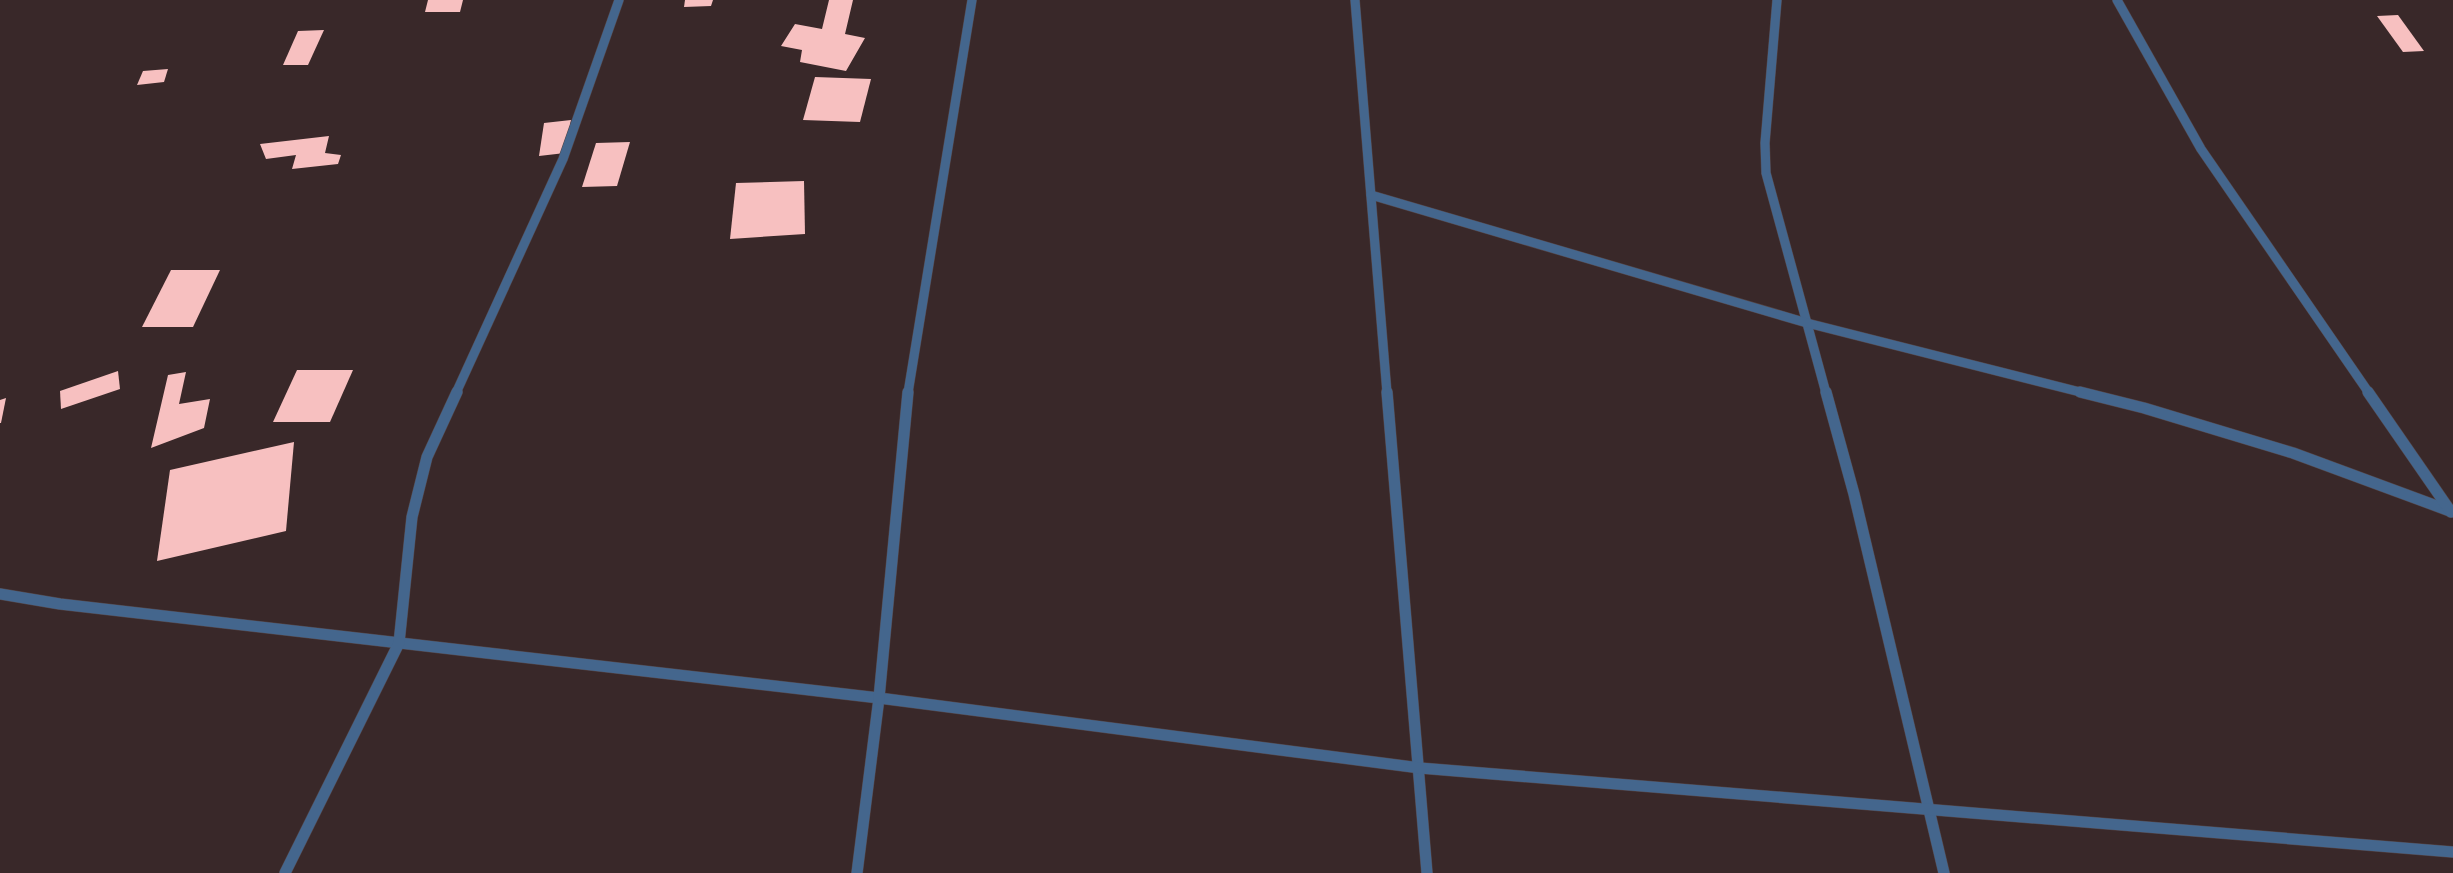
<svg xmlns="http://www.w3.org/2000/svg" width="2453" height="873" viewBox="0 0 2453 873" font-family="'Varela Round',sans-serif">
	<rect width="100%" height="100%" fill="#392829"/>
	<g fill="#f7c0c0">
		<polygon points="428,0 463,0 460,12 425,12"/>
		<polygon points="685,0 713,0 711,6 684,7"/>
		<polygon points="829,0 853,0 845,34 865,38 846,71 800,62 802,50 781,46 795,24 822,29"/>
		<polygon points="2398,15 2424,51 2403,52 2377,16"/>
		<polygon points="324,30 308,65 283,65 298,31"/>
		<polygon points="168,69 164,82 137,85 143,71"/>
		<polygon points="815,77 871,79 860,122 803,120"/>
		<polygon points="571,120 565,153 539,156 544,123"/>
		<polygon points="329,136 325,153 341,155 338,164 292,169 296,155 266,159 260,144"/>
		<polygon points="630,142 617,186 582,187 596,143"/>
		<polygon points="804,181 805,234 730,239 736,183"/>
		<polygon points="171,270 220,270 193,327 142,327"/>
		<polygon points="297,370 353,370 330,422 273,422"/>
		<polygon points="118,371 120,389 61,409 60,391"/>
		<polygon points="186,372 179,404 210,399 204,428 151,448 168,375"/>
		<polygon points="6,398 1,423 0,423 0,400"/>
		<polygon points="294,442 286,531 157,561 170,470"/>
	</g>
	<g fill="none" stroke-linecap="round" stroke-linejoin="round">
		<defs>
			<g id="minor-far1">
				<polyline points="1355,0 1387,393"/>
				<polyline points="1777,0 1765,143 1766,173 1826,393"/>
				<polyline points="2117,0 2201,149 2369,393"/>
				<polyline points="1371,195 1807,323 2084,393"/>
				<polyline points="456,393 563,159 619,0"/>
				<polyline points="908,393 972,0"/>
			</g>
			<g id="minor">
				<polyline points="1387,392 1427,873"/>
				<polyline points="1826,392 1854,494 1944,873"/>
				<polyline points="2080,392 2144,408 2293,453 2450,511"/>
				<polyline points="2368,392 2451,512"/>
				<polyline points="0,594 60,604 879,698 1420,768 2453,852"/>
				<polyline points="285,873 399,643 412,517 427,457 457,392"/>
				<polyline points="857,873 879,698 908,392"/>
			</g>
		</defs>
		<use href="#minor-far1" stroke="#544445" stroke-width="10"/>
		<use href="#minor" stroke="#544445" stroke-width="12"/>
		<use href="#minor-far1" stroke="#44668d" stroke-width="9"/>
		<use href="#minor" stroke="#44668d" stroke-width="11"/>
	</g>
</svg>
